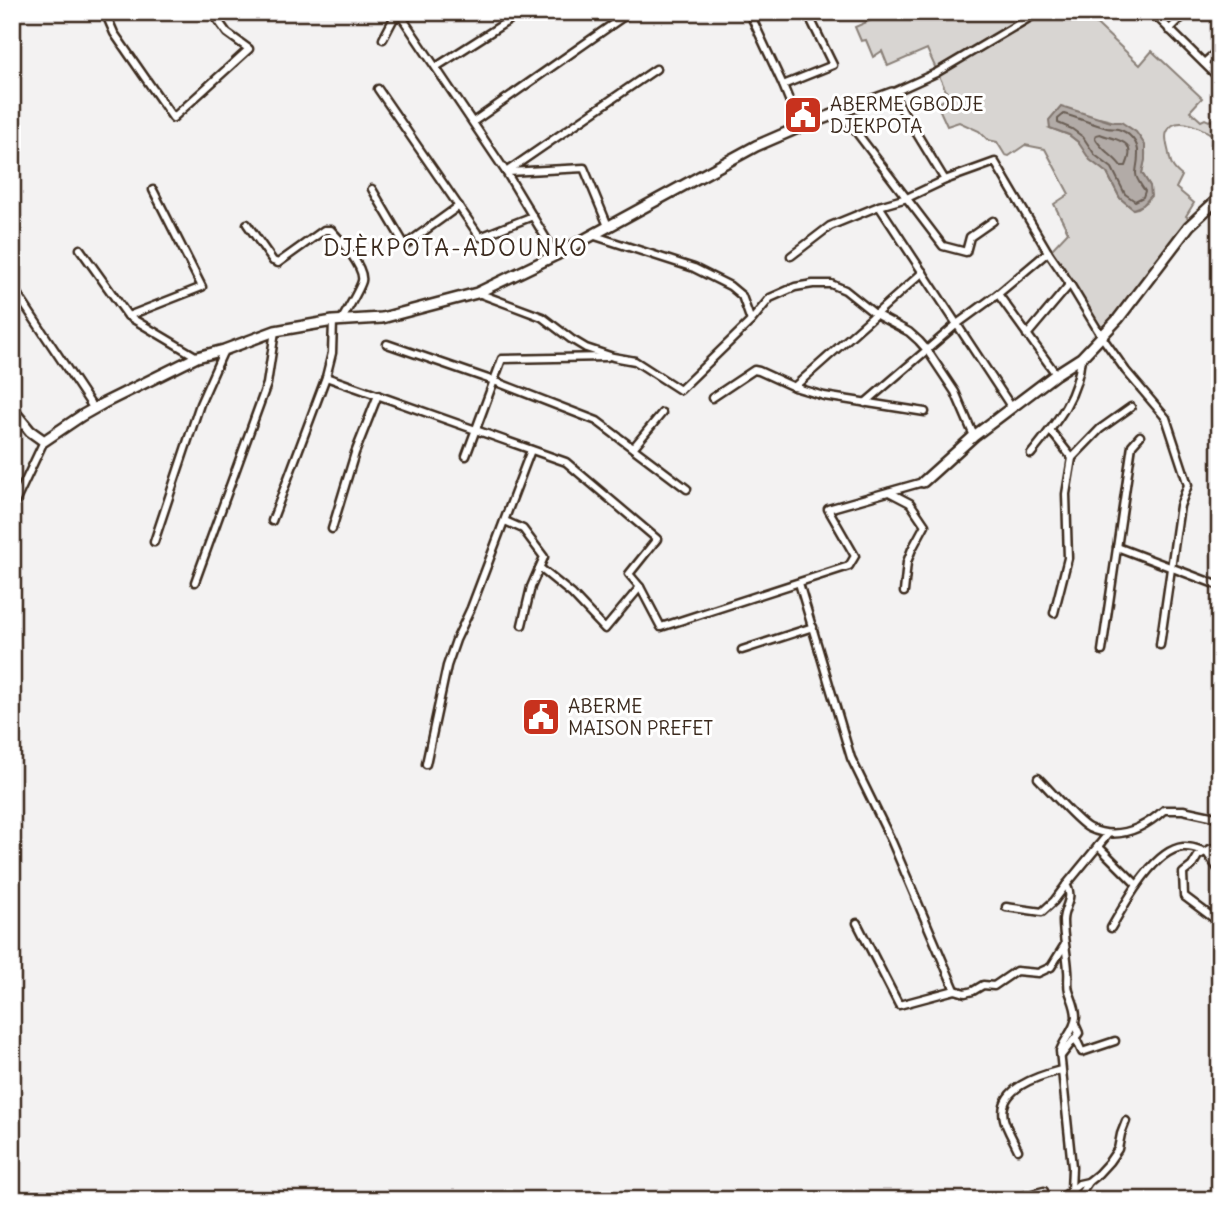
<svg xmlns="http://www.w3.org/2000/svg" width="1232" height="1212" viewBox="0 0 1232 1212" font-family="Delius,sans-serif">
	<rect width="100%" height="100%" fill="#f3f2f2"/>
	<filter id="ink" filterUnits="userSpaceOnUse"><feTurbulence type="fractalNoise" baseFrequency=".0143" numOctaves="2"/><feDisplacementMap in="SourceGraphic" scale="14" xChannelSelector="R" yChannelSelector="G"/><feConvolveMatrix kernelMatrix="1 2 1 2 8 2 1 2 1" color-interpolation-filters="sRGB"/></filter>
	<g filter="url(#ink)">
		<g fill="#d8d5d2" stroke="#8a8078" stroke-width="2" fill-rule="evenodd">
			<polygon points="890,12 1033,12 936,69 927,49 888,66 882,51 873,57 866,40 861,41 855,27"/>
			<path d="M 1047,12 L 1084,12 L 1140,65 L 1152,51 L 1202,98 L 1190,111 L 1201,121 L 1205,119 L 1209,121 L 1211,120 L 1220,127 L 1220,140 C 1209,132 1176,111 1167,132 C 1164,139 1168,147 1169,154 C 1171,165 1173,169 1182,176 L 1176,188 L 1194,203 L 1186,216 L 1191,220 L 1109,323 L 1101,327 L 1051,250 L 1068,232 L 1054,204 L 1069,194 L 1045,149 L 1025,145 L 1009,156 L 1005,155 L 997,142 L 988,140 L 979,131 L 959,122 L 947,126 L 937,104 L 949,97 L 939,76 ZM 1099,118 C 1118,122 1141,127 1145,151 C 1146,158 1143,166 1142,173 L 1150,186 L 1148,201 L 1138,208 L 1133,209 L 1120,198 L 1107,173 L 1100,167 L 1078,142 L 1069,135 L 1050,128 Z"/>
		</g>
		<polygon fill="#b2aba7" stroke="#827770" stroke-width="2" points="1061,106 1111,122 1121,122 1136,132 1145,145 1145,160 1142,173 1150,186 1151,196 1143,205 1133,209 1120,198 1107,173 1090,160 1078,142 1069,135 1050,128 1049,120"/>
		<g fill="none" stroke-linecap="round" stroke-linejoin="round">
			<g stroke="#6b5e55" stroke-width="2">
				<path d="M 1064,114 C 1078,118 1093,124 1107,128 C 1111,129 1115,128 1118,129 C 1129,132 1139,143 1138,154 C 1138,175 1130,170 1145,191 L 1143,197 L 1135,201 L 1125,194 L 1112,168 L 1095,155 L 1083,137 L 1072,129 L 1058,123 L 1058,119 Z"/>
				<path d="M 1100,134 C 1117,141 1138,139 1126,166 L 1121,166 C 1113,155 1102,151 1095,138 L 1096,135 Z"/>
			</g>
			<defs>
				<g id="street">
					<polyline points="105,12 114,33 173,118 249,49 227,33 212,12"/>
					<polyline points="414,12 403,19 506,172 556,255"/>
					<polyline points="749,12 783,85 800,127"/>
					<polyline points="1152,12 1220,79"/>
					<polyline points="1169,30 1187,12"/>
					<polyline points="383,39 394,18 407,16"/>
					<polyline points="1204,63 1220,49"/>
					<polyline points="436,67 522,12"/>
					<polyline points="783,85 833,65 807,12"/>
					<polyline points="378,89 480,237 533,216"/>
					<polyline points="841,112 943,246 966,252 970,237 993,221"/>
					<polyline points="473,122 630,12"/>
					<polyline points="506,172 656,69"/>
					<polyline points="508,172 584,168 608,226"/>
					<polyline points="945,180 892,93 936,73 1039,12"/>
					<polyline points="372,189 405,245 459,206"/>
					<polyline points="879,206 1012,408"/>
					<path d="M 247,224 L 273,261 L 278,263 L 324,230 L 331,230 C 340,239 365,268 362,281 C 360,289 346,312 341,321"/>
					<polyline points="592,235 694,268 730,286 742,296 751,321"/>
					<polyline points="80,249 128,316 197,357"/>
					<polyline points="791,256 830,226 879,206 907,198 945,180 995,162 1048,252 1070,284 1102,337 1126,371 1166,418 1188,485 1180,506 1160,645"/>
					<polyline points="12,286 94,409"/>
					<polyline points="478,293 542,317 571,339 586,348 613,357 635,361 680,390 751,321 770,298 795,287 813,284 831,284 845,290 875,314 909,332 919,341 927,350 955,392 974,436"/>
					<polyline points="998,294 1056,374"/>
					<polyline points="128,316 202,287 153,190"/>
					<polyline points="1027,335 1070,284"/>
					<polyline points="387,344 494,381 597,421 687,489"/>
					<polyline points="326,377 566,462 657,539 629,574 640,587 661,627 849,566 855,556 828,509 923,482"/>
					<polyline points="794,387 923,272"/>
					<polyline points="712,398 754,370 759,371 794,387 824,396 925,412"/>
					<polyline points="865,403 957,324 998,294 1048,252"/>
					<polyline points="1050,430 1072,458"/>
					<polyline points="633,448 662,413"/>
					<path d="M 1031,454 C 1055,424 1078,398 1081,358"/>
					<polyline points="466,456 502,359 607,357"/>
					<polyline points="889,492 910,503 925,525 912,549 907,562 904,592"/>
					<polyline points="12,509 44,441"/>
					<polyline points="272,521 326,377 332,353 333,321"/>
					<polyline points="505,521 523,529 544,557 531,587 522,625"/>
					<polyline points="332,529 355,453 378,395"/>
					<polyline points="154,542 200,404 224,350"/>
					<polyline points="1117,547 1220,586"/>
					<polyline points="540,568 572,594 605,629 640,587"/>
					<polyline points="195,582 267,384 275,331"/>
					<polyline points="799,583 851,758 892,842 955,990"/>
					<polyline points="1054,613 1068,558 1066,494 1072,458 1100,429 1131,407"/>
					<polyline points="742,650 813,627"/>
					<polyline points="1102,651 1132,445 1140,436"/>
					<polyline points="426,764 447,666 456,640 471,608 531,450"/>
					<path d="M 1038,778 C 1049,789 1078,823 1089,828 C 1117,841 1143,829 1164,810 L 1183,810 L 1220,818"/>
					<polyline points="1098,846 1137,885"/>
					<polyline points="1220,847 1210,849 1198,856 1192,866 1183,873 1184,896 1220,923"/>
					<polyline points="1207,853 1220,872"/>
					<polyline points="1006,907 1042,912 1054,901 1066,885"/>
					<polyline points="857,923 899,1005 955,990 965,993 973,991 983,985 994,986 1016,971 1038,973 1051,967 1064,946"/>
					<path d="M 1111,928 C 1125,904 1153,850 1183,847 C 1196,846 1209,854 1220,860"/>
					<polyline points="1076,1039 1082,1052 1115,1041"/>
					<polyline points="1061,1056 1079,1033 1075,1024"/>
					<path d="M 1018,1150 C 1014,1141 1006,1128 1004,1119 C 997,1088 1038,1076 1061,1070"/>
					<polyline points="1071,1191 1079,1184 1088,1182 1098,1174 1109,1162 1118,1149 1121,1134 1126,1121"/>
					<polyline points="1025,1200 1024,1196 1044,1191"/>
					<path d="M 1058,1200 L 1071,1191 L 1072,1167 L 1060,1051 C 1064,1039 1075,1030 1076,1017 C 1076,1007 1072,1000 1069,991 C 1067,984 1069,976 1068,970 C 1067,953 1063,937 1063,921 C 1063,907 1075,898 1066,885 L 1108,834"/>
					<polyline points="1077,1200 1088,1182"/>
				</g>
				<g id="secondary">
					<polyline points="12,409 30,431 44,441 81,416 104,403 197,357 224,350 275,331 333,321 382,318 477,293 556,255 756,146 800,127 892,93"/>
					<polyline points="923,482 974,436 1056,374 1081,358 1118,319 1189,226 1220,197"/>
				</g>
			</defs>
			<use href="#street" stroke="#3b2a1e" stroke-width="11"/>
			<use href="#secondary" stroke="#3b2a1e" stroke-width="14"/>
			<use href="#street" stroke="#fff" stroke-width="6"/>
			<use href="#secondary" stroke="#fff" stroke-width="9"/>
		</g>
	</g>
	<defs>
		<symbol id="civic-square" viewBox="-11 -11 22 22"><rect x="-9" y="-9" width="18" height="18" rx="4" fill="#c8321e" stroke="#fff"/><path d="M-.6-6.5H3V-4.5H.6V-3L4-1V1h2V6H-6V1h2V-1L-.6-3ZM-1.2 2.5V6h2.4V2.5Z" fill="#fff"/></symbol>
	</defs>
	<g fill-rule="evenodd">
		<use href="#civic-square" x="781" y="93" width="44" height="44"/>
		<use href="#civic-square" x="519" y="695" width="44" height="44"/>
	</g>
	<g text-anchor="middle" stroke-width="6" stroke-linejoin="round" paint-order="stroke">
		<g font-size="19" fill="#3b2a1e" stroke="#fff" text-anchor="start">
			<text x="830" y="111">ABERME GBODJE<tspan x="830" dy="22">DJEKPOTA</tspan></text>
			<text x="568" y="713">ABERME<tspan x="568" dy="22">MAISON PREFET</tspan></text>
		</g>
		<g font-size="23" letter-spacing="2" fill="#3b2a1e" stroke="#fff">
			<text x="456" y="256">DJÈKPOTA-ADOUNKO</text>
		</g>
	</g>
	<rect width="1232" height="1212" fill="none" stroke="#fff" stroke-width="42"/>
	<rect x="21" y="21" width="1190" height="1170" fill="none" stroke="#3b2a1e" stroke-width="2.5" filter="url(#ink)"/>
</svg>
